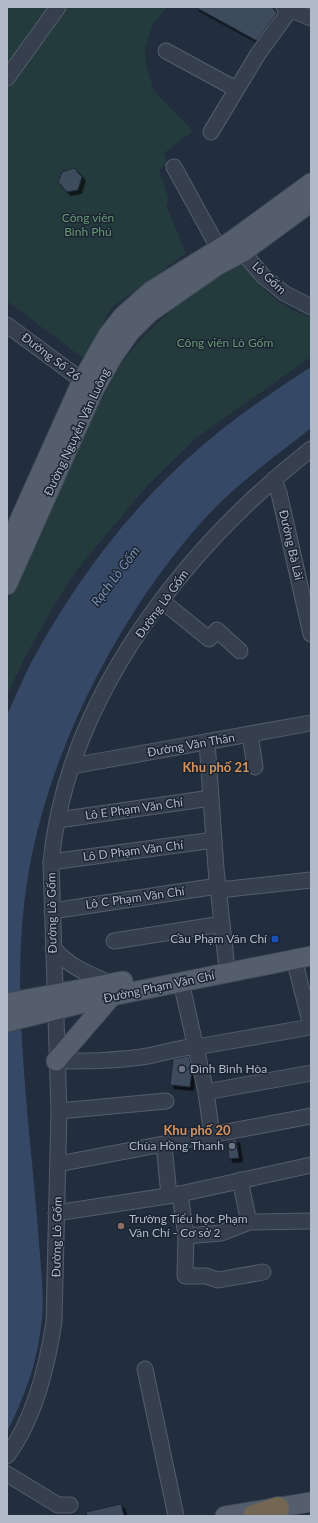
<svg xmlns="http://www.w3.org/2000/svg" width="318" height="1523" viewBox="0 0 318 1523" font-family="Lato,sans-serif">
	<defs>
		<filter id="shadow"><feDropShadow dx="3.5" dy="3.5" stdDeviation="0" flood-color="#0009"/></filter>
	</defs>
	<rect width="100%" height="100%" fill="#222d3d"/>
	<g fill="#243b3e">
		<polygon points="7,7 167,7 153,24 145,47 146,64 154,91 193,131 164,153 168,164 159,170 169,199 166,205 186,253 111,308 88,353 83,358 7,301"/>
		<path d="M 238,259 C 260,286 276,307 311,317 L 311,357 L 196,438 L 148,485 L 79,567 L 59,597 L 23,661 L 7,696 L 7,604 L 63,475 L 97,407 L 122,362 L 146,334 L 179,303 Z"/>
	</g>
	<path fill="#354865" d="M 311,367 L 311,428 C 281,452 249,475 221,502 C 193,529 169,561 147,592 C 84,686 37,792 24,905 C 16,977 22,1050 28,1121 C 32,1162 36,1203 39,1243 C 41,1271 45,1299 41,1327 C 37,1364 24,1398 7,1432 L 7,715 C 15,698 22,680 31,663 C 75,581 132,505 203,445 C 237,416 274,391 311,367 Z"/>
	<g fill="#3e4b5c" stroke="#1d2634" filter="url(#shadow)">
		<polygon points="195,7 272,7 277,13 257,41"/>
		<polygon points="74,168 82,177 78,190 67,192 58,182 62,172"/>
		<polygon points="189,1056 192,1070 190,1087 170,1085 173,1059"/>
		<polygon points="236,1139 239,1158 229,1159 227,1141"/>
		<polygon points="121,1504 124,1516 87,1516 86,1512"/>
	</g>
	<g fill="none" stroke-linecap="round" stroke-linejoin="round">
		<defs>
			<g id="minor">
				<polyline points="284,7 311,18"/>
				<polyline points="166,51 236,89"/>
				<polyline points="7,78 58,7"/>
				<polyline points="211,132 258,54 290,10"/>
				<polyline points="174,167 219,249"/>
				<polyline points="236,244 263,276 284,293 311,307"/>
				<polyline points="7,325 91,387"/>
				<polyline points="274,479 279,493 311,634"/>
				<polyline points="162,601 209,639 217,630 240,651"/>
				<polyline points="250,734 255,767"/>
				<polyline points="207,742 216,869 226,960"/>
				<polyline points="72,766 311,723"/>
				<polyline points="58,820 211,798"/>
				<polyline points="51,862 214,840"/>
				<polyline points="219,890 311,880"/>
				<polyline points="52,911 218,886"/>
				<polyline points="114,941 222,924"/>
				<path d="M 53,948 C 70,967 86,973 110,983"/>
				<polyline points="294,959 311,1025"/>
				<polyline points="181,982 206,1092 212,1136"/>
				<path d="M 56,1061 C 87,1061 118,1061 148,1056 C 165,1053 179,1047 196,1047 L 311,1027"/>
				<polyline points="206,1092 311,1073"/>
				<polyline points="59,1111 166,1101"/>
				<polyline points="164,1145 169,1195"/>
				<polyline points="58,1164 311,1116"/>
				<polyline points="240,1180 249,1222"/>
				<polyline points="180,1194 186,1236 221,1233 249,1222 311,1221"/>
				<polyline points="56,1213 180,1194 311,1165"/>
				<polyline points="186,1236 185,1276 206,1276 218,1280 263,1272"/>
				<polyline points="145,1369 176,1516"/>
				<path d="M 7,1456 C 35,1418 47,1367 54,1322 L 59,1111 L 51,862 C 67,697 185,548 311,449"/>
				<polyline points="7,1474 58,1505 70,1505"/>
			</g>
			<g id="major">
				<polyline points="7,548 82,381 108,335 123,316 151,291 233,240 311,183"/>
				<polyline points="7,585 94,390 113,356 130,332 149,313 218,265 243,252 311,202"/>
				<polyline points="7,1003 123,981"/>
				<polyline points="7,1022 112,996 311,956"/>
				<polyline points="56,1061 112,996"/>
				<polyline points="225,1516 311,1502"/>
			</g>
			<polyline id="highway" points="254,1516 278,1508"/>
		</defs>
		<use href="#minor" stroke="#545d6b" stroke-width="17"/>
		<use href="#major" stroke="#3f4856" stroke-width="21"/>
		<use href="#highway" stroke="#414a58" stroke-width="24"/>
		<use href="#minor" stroke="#363f4d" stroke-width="15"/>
		<use href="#major" stroke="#545e6d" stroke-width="19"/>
		<use href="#highway" stroke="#736653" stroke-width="22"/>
	</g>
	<rect fill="#1a4fb4" stroke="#1b2432" stroke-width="1.5" x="271" y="935" width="8" height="8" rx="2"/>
	<g fill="#6b7280" stroke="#1b2432" stroke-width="1.5">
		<circle cx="182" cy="1069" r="4"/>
		<circle cx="232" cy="1146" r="4"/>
	</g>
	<circle fill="#8d6e63" stroke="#1b2432" stroke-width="1.5" cx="121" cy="1226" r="4"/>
	<g text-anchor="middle" stroke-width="3" stroke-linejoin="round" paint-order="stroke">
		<g font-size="12" fill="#689a73" stroke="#1b2432">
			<text x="88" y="222">Công viên<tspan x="88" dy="14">Bình Phú</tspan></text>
			<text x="225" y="347">Công viên Lò Gốm</text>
		</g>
		<g font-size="12" fill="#b1bac8" stroke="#1b2432">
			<text transform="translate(269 278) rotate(43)" y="4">Lò Gốm</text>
			<text transform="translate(51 357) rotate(37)" y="4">Đường Số 26</text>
			<text transform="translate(77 432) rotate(-65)" y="4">Đường Nguyễn Văn Luông</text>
			<text transform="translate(291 545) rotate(77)" y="4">Đường Bà Lài</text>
			<text transform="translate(162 604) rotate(-54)" y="4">Đường Lò Gốm</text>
			<text transform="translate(191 745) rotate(-10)" y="4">Đường Văn Thân</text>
			<text transform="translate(134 809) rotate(-8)" y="4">Lô E Phạm Văn Chí</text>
			<text transform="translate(133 851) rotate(-7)" y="4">Lô D Phạm Văn Chí</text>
			<text transform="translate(135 898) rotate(-8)" y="4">Lô C Phạm Văn Chí</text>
			<text transform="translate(52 913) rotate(-91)" y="4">Đường Lò Gốm</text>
			<text transform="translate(159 987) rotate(-12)" y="4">Đường Phạm Văn Chí</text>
			<text transform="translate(57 1237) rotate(-89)" y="4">Đường Lò Gốm</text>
		</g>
		<g font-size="12" fill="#b1bac8" stroke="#1b2432" text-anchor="end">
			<text x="267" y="943">Cầu Phạm Văn Chí</text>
			<text x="190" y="1073" text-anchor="start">Đình Bình Hòa</text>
			<text x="224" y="1150">Chùa Hồng Thanh</text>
			<text x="129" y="1223" text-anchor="start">Trường Tiểu học Phạm<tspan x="129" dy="14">Văn Chí - Cơ sở 2</tspan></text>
		</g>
		<g font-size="13" font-style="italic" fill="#7890b2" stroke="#1b2432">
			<text transform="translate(115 576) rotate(-53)" y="5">Rạch Lò Gốm</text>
		</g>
		<g font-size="13" font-weight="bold" fill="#d8935d" stroke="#1b2432">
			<text x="216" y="772">Khu phố 21</text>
			<text x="197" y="1135">Khu phố 20</text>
		</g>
	</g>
	<rect width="318" height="1523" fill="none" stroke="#b1bac8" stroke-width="16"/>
</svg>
